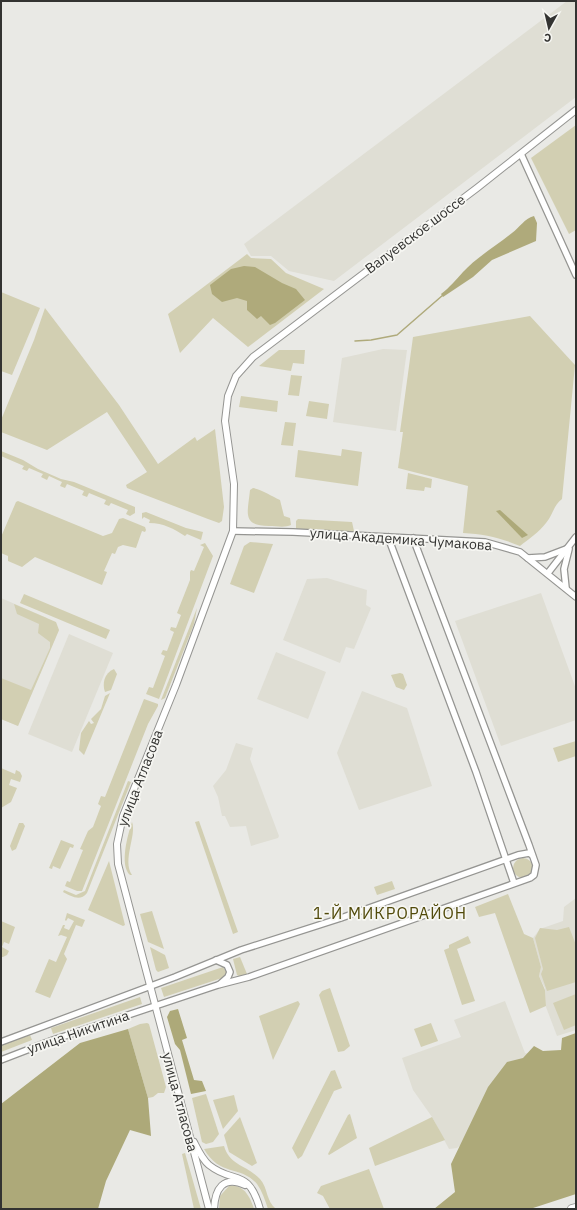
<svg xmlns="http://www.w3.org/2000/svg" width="577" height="1210" viewBox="0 0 577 1210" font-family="'IBM Plex Sans',sans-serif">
	<rect width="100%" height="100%" fill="#e9e9e5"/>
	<g fill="#dfded4">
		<polygon points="567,1 576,1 576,97 334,281 289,271 271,256 251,256 244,244"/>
		<polygon points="383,349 407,350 396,431 333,422 342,358"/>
		<polygon points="327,578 367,590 366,605 371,608 354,649 346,647 340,663 283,640 307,579"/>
		<polygon points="541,593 576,689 576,720 501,746 455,621"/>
		<polygon points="1,598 47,618 49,626 59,630 18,726 1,719"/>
		<polygon points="69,634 113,653 72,752 28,734"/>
		<polygon points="276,652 326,672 308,719 257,699"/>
		<polygon points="362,691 407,708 432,786 359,810 337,753"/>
		<polygon points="236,743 253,748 250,759 279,836 278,838 251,846 246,826 230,827 225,816 222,816 218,797 213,786 226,770"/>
		<polygon points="576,898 576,1030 557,1036 546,1007 545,988 539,976 541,967 533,938 540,929 563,921 564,907"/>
		<polygon points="505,1001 525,1053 529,1054 495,1115 457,1148 449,1149 432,1117 413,1090 402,1058 461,1037 454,1020"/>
	</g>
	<g fill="#d2cfb2">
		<polygon points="576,125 576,230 569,234 531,158"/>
		<polygon points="247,254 251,258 271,259 286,273 324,289 248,347 213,318 180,353 168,314"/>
		<polygon points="1,292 40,308 12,375 1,371"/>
		<polygon points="45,308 119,405 158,464 195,437 197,441 215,429 224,507 222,521 219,523 208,519 127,488 126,485 147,472 107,412 47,450 1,432 1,420 34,340"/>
		<path d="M 530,316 L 575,365 L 562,499 C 553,506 553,515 546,523 C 539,532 529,539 520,546 C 501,538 484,534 463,533 L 468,486 L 398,468 L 403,432 L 400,432 L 413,337 Z"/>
		<polygon points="279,350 305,350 304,364 293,363 291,371 259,366"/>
		<polygon points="291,375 302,376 299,396 288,395"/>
		<polygon points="241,396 278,401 277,412 239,407"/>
		<polygon points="309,401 329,404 327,419 306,416"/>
		<polygon points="285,422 296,423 293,446 281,445"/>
		<polygon points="342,449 362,452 358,486 295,477 298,450 341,456"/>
		<polygon points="1,451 23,460 38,469 61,479 74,482 135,507 135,513 130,516 126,514 128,510 111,503 109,506 104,504 106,500 89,493 87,497 82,495 84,491 67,484 65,488 60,486 62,482 49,476 47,480 41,477 43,474 29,468 27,471 22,469 24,466 1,456"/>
		<polygon points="408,473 432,479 431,488 425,487 424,491 406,489"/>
		<path d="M 253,488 C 263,490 271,496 280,500 L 284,516 L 290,518 L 291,525 C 285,528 276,526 269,526 C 241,526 248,512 250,490 Z"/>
		<polygon points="18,501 103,536 112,533 119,519 123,518 145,527 146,530 145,532 142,531 136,548 123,545 118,547 115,554 112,553 104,571 107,572 102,585 35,557 22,567 8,561 8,556 1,553 1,537 16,502"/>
		<path d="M 146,512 L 186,528 L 203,532 L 201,540 L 187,534 L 185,536 C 174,529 164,523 149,523 L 150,520 L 144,517 L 142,519 L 142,513 Z"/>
		<polygon points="298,519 352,522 354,531 352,533 298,530 296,529 296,521"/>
		<polygon points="250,542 273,544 254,593 230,584 244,546"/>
		<polygon points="205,543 213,556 159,699 146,694 149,687 153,688 165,656 161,654 163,650 167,651 174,632 170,630 171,627 176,628 181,615 177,613 190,580 190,572 191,570 194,571 204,547 200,545"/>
		<polygon points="24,594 110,630 106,639 20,603"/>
		<polygon points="14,604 56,622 59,630 18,726 1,719 1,678 31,690 50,648 50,642 38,633 39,624 17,614"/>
		<polygon points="197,608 194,624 165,698 161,700"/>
		<path d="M 114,669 L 117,674 L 111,690 L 105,692 C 102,684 104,673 114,669 Z"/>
		<polygon points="400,673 403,674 407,685 404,690 396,687 391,675"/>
		<polygon points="110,693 84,755 79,750 81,733 89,721 91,724 94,723 91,719 101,709 105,696"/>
		<polygon points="144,699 158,704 158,706 148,724 82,891 77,891 65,886 67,881 70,882 83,850 80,849 88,831 93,827 101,806 98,804 101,796 105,797"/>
		<polygon points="576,741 576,756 558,762 553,748"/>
		<polygon points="1,768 15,774 16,770 20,772 22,776 20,782 11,779 9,785 17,788 11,802 1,808"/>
		<path d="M 128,781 L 131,782 L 87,893 C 80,902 71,896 63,892 L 64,890 L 76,895 L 85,891 Z"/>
		<polygon points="199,821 238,932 233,934 195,822"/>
		<path d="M 132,822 C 137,835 122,860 132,875 L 130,875 C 119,865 128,834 132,822 Z"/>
		<polygon points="19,823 23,823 25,826 16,849 12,851 10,846"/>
		<polygon points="61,840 74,845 73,848 70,847 60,869 53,866 52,869 49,868"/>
		<circle cx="523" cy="868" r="10"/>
		<polygon points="109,861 125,925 123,926 88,910"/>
		<polygon points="392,881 395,889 377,895 374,887"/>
		<polygon points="508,894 524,934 533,938 541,967 539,976 545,990 546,1006 530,1013 495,913 479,917 475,907"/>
		<polygon points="152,911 164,949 148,942 140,914"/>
		<polygon points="67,913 85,920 82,927 76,925 64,954 67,959 50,998 35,992 49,959 56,962 67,937 61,935 58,936 63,925 65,925 64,928 69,930 74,921 68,918 66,921 65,920"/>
		<polygon points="1,921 15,927 9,944 4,942 2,947 9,951 7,955 3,957 1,957"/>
		<polygon points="569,927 576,945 576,982 547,991 541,974 543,969 535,938 540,928 557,930"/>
		<polygon points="468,936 471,943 457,949 475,1001 462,1005 444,950 449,948 449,945"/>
		<polygon points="150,947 165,955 169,968 158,972 156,970"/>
		<polygon points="240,957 247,974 241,977 237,975 233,959"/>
		<polygon points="223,967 227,973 222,978 164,997 161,988"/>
		<polygon points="330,988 350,1046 344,1051 338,1052 319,995 322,991"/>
		<polygon points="576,994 576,1025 564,1030 553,1003"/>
		<polygon points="140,997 142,1004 53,1034 51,1028"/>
		<polygon points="298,1001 300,1004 273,1060 259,1016"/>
		<polygon points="147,1023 149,1024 166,1087 164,1093 158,1093 153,1097 148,1098 128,1029 140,1024"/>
		<polygon points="431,1023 438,1041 421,1047 414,1029"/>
		<polygon points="30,1035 32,1040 1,1052 1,1045"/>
		<polygon points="335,1070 342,1088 334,1091 302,1156 298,1159 292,1148 331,1071"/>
		<polygon points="206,1094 219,1134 213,1142 206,1144 202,1142 192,1098"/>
		<polygon points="234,1095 238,1111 223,1129 213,1100"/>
		<polygon points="350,1114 357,1138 329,1155 328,1154 348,1115"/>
		<polygon points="240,1117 257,1163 252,1166 229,1152 224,1135"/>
		<polygon points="432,1117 445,1140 375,1166 369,1148"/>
		<path d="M 224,1146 C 230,1166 247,1165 260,1179 C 268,1188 266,1201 276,1209 L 268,1209 C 265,1200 262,1191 257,1184 C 241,1165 220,1177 204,1149 Z"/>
		<polygon points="185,1153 201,1209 194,1209 182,1154"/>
		<polygon points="369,1169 384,1209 330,1209 323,1196 317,1193 321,1186"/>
		<path d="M 229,1186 C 244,1184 250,1197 254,1209 L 219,1209 L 220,1196 Z"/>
	</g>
	<g fill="#ada979">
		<polygon points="500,510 528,535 522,538 496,511"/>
		<polygon points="178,1009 187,1038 182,1040 194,1080 202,1081 206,1091 191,1094 180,1050 175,1044 167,1017 170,1011"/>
		<polygon points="128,1029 148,1098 151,1136 130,1130 106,1181 98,1209 1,1209 1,1104 80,1043"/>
		<polygon points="576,1033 576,1194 530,1209 434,1209 455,1192 451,1164 488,1087 507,1062 523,1058 534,1046 543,1051 561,1050 562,1038"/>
	</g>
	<g fill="#afaa7b">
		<path d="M 534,216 L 537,223 L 536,241 L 492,260 L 473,277 L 443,297 L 441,294 C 450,287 455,281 463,272 C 477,257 496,246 512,233 C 520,227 524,219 534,216 Z"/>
		<polygon points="244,266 255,267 282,283 296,289 305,300 275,323 270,325 261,316 257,319 247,310 247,301 237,298 222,302 212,294 210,285 231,269"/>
	</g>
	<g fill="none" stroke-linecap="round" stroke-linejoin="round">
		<polyline stroke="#afaa7b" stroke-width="1.5" points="355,341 371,340 397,335 443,295"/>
		<defs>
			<g id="tertiary">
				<polyline points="521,154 576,275"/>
				<polyline points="233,531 293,532 485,542 520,552 576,597"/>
				<polyline points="388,537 476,772 514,883"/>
				<polyline points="528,558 545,557 566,549"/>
				<polyline points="548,573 576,537"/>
				<polyline points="566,588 564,569 569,549"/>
				<polyline points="216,960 227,965 230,972 228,977 220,984"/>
				<polyline points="1,1042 175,977 241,950 341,918 518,855 529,853 532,855"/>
				<polyline points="1,1060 53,1040 218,985 249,977 530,878 534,875 536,865 529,845 413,538"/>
			</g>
			<g id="secondary">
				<path d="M 194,1142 C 198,1150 202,1159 209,1165 C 234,1185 248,1167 260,1209"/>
				<polyline points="209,1209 118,864 117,844 123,816 176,685 233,531 234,484 225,421 228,396 236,376 253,357 477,188 576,110"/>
				<path d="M 214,1209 C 215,1189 223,1175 245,1185"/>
			</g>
			<polyline id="trunk" points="572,1209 576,1208"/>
		</defs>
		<use href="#tertiary" stroke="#959592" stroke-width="8"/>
		<use href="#secondary" stroke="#959592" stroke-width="8"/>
		<use href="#trunk" stroke="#959592" stroke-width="10"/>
		<use href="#tertiary" stroke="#fff" stroke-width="5.5"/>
		<use href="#secondary" stroke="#fff" stroke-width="6"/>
		<use href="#trunk" stroke="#fff" stroke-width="8"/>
	</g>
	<g text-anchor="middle" stroke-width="3.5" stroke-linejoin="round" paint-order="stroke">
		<g font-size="14" fill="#333331" stroke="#f6f6f2">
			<text transform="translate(415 234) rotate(-37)" y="5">Валуевское шоссе</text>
			<text transform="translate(401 539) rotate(4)" y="5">улица Академика Чумакова</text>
			<text transform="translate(140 778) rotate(-69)" y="5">улица Атласова</text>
			<text transform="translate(78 1032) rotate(-19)" y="5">улица Никитина</text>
			<text transform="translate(180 1102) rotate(75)" y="5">улица Атласова</text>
		</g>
		<g font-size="16" letter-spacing="1" fill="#514a0a" stroke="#f6f6f2">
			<text x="390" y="919">1-Й МИКРОРАЙОН</text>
		</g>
	</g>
	<rect width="577" height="1210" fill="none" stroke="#333331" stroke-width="4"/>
	<g transform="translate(549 28) rotate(188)" stroke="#f6f6f2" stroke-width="3" paint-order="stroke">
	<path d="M0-3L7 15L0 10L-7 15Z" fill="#333331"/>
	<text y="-6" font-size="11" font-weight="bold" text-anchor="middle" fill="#333331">С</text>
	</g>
</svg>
